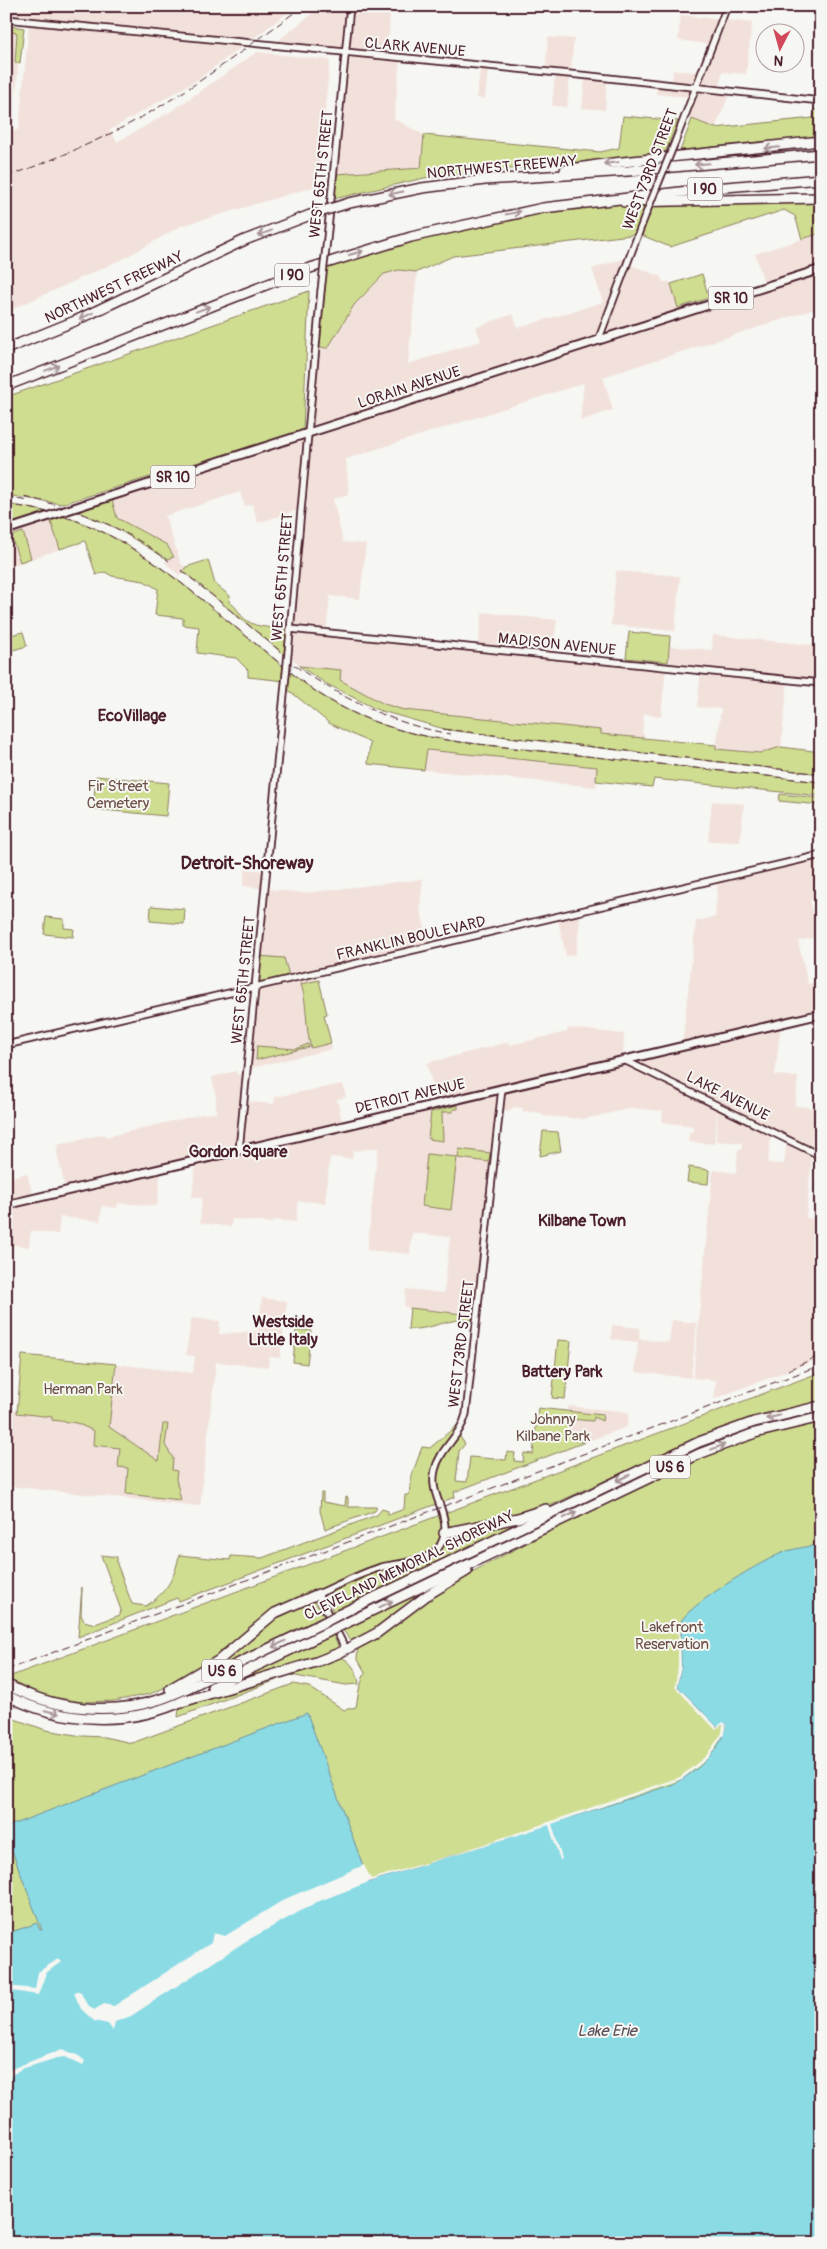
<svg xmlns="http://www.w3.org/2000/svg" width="827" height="2249" viewBox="0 0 827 2249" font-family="Pangolin,sans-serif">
	<rect width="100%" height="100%" fill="#f6f6f2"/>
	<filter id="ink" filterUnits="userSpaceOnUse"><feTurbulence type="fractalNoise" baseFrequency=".02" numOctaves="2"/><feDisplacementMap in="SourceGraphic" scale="10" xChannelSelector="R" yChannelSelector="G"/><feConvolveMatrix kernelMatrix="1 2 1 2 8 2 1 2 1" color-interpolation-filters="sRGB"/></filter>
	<g filter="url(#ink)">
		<g fill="#f2e1db">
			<polygon points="6,6 297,6 197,80 110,130 117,142 170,112 257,52 330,60 317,186 181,226 125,258 6,312 6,135 19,129 29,22 6,19"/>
			<polygon points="322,6 390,10 389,36 387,36 385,52 275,43"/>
			<polygon points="681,15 752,23 746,74 722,72 719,92 730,93 715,128 682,115 688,97 656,94 657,85 672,86 673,70 697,72 708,44 678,40"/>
			<polygon points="6,25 21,27 14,122 6,125"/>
			<polygon points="548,37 574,39 567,107 552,106 555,75 545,74"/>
			<polygon points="350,57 400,61 394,119 424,135 421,168 337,174"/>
			<polygon points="480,69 488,69 485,99 477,98"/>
			<polygon points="585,79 607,81 605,110 582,108"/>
			<polygon points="821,233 821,307 603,377 613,410 580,421 584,383 346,459 349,494 333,499 343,542 366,544 360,599 330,596 326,632 478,648 482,612 557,620 552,656 666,668 661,716 644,714 642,733 644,733 644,739 601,734 601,731 404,710 384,704 340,680 341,670 299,666 288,653 301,509 258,523 252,504 245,506 240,492 165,516 181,564 186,567 180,576 165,563 167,559 174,557 167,545 117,518 111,496 307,434 316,347 328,348 354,305 384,274 399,270 417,272 408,364 481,341 476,327 513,314 518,328 603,302 592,269 606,264 630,257 628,264 660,276 663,282 670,282 680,314 765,286 755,254"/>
			<polygon points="49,516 60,549 6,568 6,530"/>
			<polygon points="616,571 680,576 675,631 611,625"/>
			<polygon points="713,635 821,646 821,683 788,680 781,747 760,753 716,749 721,709 697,707 701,671 667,668 670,646 712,650"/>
			<polygon points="426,750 598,767 596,787 424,770"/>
			<polygon points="712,801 744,804 740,842 708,841"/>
			<polygon points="821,855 821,898 810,900 817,937 798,941 808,984 821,981 821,1014 781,1023 775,1075 798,1077 795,1106 816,1108 811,1151 771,1132 768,1163 784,1164 787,1140 812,1153 806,1218 821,1220 821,1358 714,1399 716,1380 693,1378 713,1170 736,1173 738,1150 742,1150 742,1143 716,1141 718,1105 714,1144 688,1142 689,1132 693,1132 693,1126 662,1122 663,1111 633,1108 584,1119 542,1116 542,1113 522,1111 523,1108 514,1107 508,1111 500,1110 477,1315 404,1307 406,1289 444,1293 450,1237 412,1233 410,1254 367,1250 378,1148 353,1151 352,1159 330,1157 325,1203 298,1201 296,1222 274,1220 273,1223 232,1219 231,1227 200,1223 202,1198 192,1197 196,1161 161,1169 157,1206 118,1203 117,1208 102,1206 100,1221 60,1217 58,1234 31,1231 29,1247 6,1244 6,1171 12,1172 12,1177 27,1173 34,1199 66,1191 56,1149 59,1148 58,1145 104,1134 106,1137 202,1114 216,1113 216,1097 212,1077 236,1071 238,1075 247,1069 265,889 243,886 245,869 267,871 266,889 304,893 423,879 420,907 429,946 314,973 332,1049 247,1069 244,1101 274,1104 275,1097 343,1084 346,1097 337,1099 343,1125 437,1103 427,1063 509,1042 510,1045 567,1032 568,1028 624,1034 623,1058 682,1046 696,921 715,917 718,879"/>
			<polygon points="581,910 576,954 566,956 557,916"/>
			<polygon points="262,1298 287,1301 280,1358 269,1357 268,1367 216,1362 200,1506 6,1486 6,1409 98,1419 109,1427 116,1364 193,1373 195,1356 186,1355 191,1318 220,1321 219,1334 258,1331"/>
			<polygon points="672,1320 697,1323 691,1378 635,1372 638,1342 611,1339 612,1325 640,1328 639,1339 669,1342"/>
			<polygon points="568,1406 629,1412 627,1427 585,1442 575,1441 569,1434"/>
		</g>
		<g fill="#cfdd90" stroke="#8c7e5e">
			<polygon points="6,25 24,28 20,63 15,63 17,33 6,31"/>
			<polygon points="815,109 821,110 821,135 794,141 680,151 692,119 715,128 813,118"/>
			<polygon points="623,116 678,121 665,153 424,178 334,199 337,174 421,168 424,135 600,152 619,148"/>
			<polygon points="821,198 821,233 802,239 795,216 784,210 670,247 639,234 453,256 417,272 399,270 384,274 354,305 328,348 316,347 325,263 342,257 589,201"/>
			<polygon points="702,274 709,298 678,308 671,284"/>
			<polygon points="309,291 303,430 62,504 6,495 6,397"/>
			<polygon points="111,496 117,518 167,545 174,557 167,559 114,527 71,509"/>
			<path d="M 6,504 C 31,508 56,513 80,522 C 149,548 210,608 268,654 C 290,672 312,691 338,705 C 376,726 417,736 460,742 L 821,782 L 821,796 L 654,779 L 652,787 L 596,781 L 597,767 L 427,750 L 424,770 L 368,764 L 370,743 L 329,723 L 285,687 L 285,681 L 248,677 L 248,670 L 236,658 L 197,653 L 199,627 L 183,625 L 183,618 L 155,615 L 158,589 L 144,581 L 112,576 L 105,572 L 96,575 L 85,541 L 60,549 L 49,516 L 6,530 Z"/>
			<polygon points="23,532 31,558 20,562 11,536"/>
			<path d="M 208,560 L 215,584 L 230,596 L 229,602 C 238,607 238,614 246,620 C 257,629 276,627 290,629 L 287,657 L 183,571 L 186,567 Z"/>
			<polygon points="23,632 27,646 6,652 6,636"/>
			<polygon points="629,632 670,636 668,662 626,658"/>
			<polygon points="299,666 341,670 340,680 384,704 404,710 601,730 601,734 716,745 716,749 760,753 781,747 821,752 821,774 448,730 378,710 325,683"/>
			<polygon points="96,776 169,783 166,816 93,809"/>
			<polygon points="780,794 821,798 821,805 779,801"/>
			<polygon points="151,906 185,909 184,924 150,921"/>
			<polygon points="46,917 64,919 64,928 74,929 73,937 44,934"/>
			<polygon points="258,956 284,958 290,979 255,987"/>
			<path d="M 319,980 L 327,1014 L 324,1015 L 331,1043 L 311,1048 C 305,1027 308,1006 301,984 Z"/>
			<polygon points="308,1044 309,1047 256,1060 257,1046 296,1049"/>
			<polygon points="458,1105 458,1109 453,1109 453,1112 442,1112 443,1141 428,1139 431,1112"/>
			<polygon points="543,1131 558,1132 561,1151 540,1156"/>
			<polygon points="459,1149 490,1153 489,1162 458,1158"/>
			<polygon points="427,1154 457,1157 451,1210 422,1206"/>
			<polygon points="689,1167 709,1170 708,1184 687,1182"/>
			<path d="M 410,1308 L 472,1315 L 472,1320 C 449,1317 430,1331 408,1329 Z"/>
			<polygon points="311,1330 307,1364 293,1362 296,1331"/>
			<polygon points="558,1340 571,1341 565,1399 552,1398"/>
			<polygon points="22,1355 116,1364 109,1427 159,1461 163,1424 168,1424 165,1445 173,1458 172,1470 177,1471 176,1479 181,1500 126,1494 128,1468 118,1467 120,1448 93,1445 94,1431 76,1423 52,1420 52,1417 17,1413"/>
			<polygon points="821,1372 821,1400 734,1424 700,1437 519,1520 520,1523 333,1612 328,1598 334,1591 371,1574 427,1562 442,1549 371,1567 340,1581 323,1597 315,1593 284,1605 223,1653 178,1682 150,1694 114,1701 82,1702 42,1695 6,1678"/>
			<path d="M 538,1408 L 603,1415 L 602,1421 L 594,1417 L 593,1421 L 570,1419 L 569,1434 L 576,1437 L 575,1441 L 585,1442 L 454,1492 L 455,1497 L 179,1601 L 177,1598 L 78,1637 L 82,1587 L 81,1615 L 84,1621 L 95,1624 L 120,1615 L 121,1610 L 101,1555 L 117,1557 L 117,1564 L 132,1604 L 146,1606 C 166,1593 175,1578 179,1555 L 230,1560 L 231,1556 L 262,1558 L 377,1515 L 382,1509 L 388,1511 L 388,1515 L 404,1509 L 405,1495 L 409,1495 L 411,1478 L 422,1447 L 430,1448 L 456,1426 L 462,1427 L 458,1434 L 465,1444 L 459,1451 L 456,1481 L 467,1482 L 470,1457 L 506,1460 L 507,1452 L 515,1453 L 514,1461 L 523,1462 L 524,1453 L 533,1454 Z"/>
			<polygon points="821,1421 821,1742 599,1820 6,1981 6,1716 46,1730 82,1736 104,1737 132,1743 293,1684 309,1687 344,1710 356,1707 359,1690 365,1672 357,1658 358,1648 377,1638 447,1585 592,1509 705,1456 747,1440"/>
			<polygon points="321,1493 323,1493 323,1502 345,1506 346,1497 348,1498 348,1507 377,1507 375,1511 325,1529 320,1511"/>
			<polygon points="423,1590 425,1593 379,1629 352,1643 343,1630"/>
			<polygon points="314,1600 324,1616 215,1670 214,1667 271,1618"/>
			<polygon points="333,1635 340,1650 326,1656 243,1680 242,1677"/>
			<path d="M 340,1657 C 351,1660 358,1673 359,1684 L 346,1685 L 290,1675 L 178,1717 L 179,1709 L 214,1695 Z"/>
		</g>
		<path fill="#8bdbe5" stroke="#71909b" d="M 821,1545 L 821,2243 L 6,2243 L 6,1934 L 37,1923 L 40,1930 L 42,1930 L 6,1835 L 6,1827 L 307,1713 L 369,1882 L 671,1785 C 694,1774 722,1751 726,1724 L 717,1727 L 677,1686 L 681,1667 L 681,1621 C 693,1602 764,1559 787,1551 C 798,1548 809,1546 821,1545 Z"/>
		<g fill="#f6f6f2">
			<polygon points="680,1629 681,1667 677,1686 717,1727 723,1722 726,1724 724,1734 708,1758 682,1779 552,1824 562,1859 560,1860 549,1825 369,1882 317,1902 246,1941 131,2016 115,2022 113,2031 108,2024 94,2021 81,2009 74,1993 76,1991 81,1993 86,2003 94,2010 104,2004 114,2006 211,1943 213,1933 225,1936 285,1899 364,1865 371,1879 452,1855 680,1777 706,1756 722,1733 723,1725 715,1729 675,1687 678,1666 678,1631"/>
			<polygon points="58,1959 61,1962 46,1973 38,1995 6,1990 6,1986 35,1989 38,1972"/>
			<polygon points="62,2049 79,2056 85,2061 83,2065 65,2057 57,2058 21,2069 6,2079 6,2071"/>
		</g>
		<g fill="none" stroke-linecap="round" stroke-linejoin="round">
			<defs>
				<g id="minor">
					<polyline points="6,19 590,76 821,101"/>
					<polyline points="675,142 727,6"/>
					<polyline points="327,239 350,6"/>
					<polyline points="598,341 645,216"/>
					<polyline points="290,629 821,683"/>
					<polyline points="288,653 321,291"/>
					<polyline points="6,1045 821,855"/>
					<polyline points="624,1060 821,1156"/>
					<polyline points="239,1150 286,674"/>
					<path d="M 346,1650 L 318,1594 C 338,1585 357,1575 378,1568 C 394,1563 415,1565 430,1555 C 439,1550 444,1540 445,1530 C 446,1508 429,1493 435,1470 C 440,1448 461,1436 466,1414 L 502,1088"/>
				</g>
				<g id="major">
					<polyline points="83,505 821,269"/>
					<polyline points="6,530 34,521"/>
					<polyline points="6,1205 821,1014"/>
				</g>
				<g id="highway">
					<polyline points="565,170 604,164 821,141"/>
					<polyline points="624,202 821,198"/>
					<polyline points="349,203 422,188 485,180 628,171 821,154"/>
					<polyline points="6,349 75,321 245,240 310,215"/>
					<polyline points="6,386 307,269 411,237 543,208 714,188 821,179"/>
					<polyline points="444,1533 518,1518 546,1509"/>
					<polyline points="338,1615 699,1442 754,1422 821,1406"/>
					<polyline points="342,1625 699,1454 755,1433 821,1417"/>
					<path d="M 6,1684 C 53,1710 110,1716 161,1699 C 184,1691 205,1679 227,1669 C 259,1653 291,1638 323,1623"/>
					<polyline points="212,1687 328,1632"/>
					<polyline points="170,1689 218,1661 275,1613 318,1594"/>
					<path d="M 6,1695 C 62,1724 130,1727 187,1699"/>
					<polyline points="182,1702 316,1662 339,1653 377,1633 426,1596 467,1571"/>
				</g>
			</defs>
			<use href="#minor" stroke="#4a1f2b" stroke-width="9"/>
			<use href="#major" stroke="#4a1f2b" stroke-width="11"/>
			<use href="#highway" stroke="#4a1f2b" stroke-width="12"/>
			<use href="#minor" stroke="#f6f6f2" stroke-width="5.5"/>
			<use href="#major" stroke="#f6f6f2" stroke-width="7"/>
			<use href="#highway" stroke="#f6f6f2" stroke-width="9"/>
			<g stroke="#4a1f2b" stroke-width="1" stroke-dasharray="8 4" stroke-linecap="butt">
				<path d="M 6,177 C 59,158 111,136 159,107 C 209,77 256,41 303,6"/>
				<polyline points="6,497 28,501"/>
				<path d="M 24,497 C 76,508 126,528 169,561"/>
				<path d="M 6,504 C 31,508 56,513 80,522 C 150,549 212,610 271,656 C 292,673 313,692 338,705 C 376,726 417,736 460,742 L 821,782"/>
				<polyline points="181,570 290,659"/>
				<path d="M 284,658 C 334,694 389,724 451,734"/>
				<polyline points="443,729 821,774"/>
				<polyline points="788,1370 821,1355"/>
				<polyline points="6,1670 821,1365"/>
			</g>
			<defs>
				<g id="minor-bridge">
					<polyline points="645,216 675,142"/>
					<polyline points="321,291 327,239"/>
					<polyline points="286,674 288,653"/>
				</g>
				<polyline id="major-bridge" points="34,521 83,505"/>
				<g id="highway-bridge">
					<polyline points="310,215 349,203"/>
					<polyline points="323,1623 338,1615"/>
					<polyline points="328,1632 342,1625"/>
				</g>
			</defs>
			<use href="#minor-bridge" stroke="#4a1f2b" stroke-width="9" stroke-linecap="butt"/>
			<use href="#major-bridge" stroke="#4a1f2b" stroke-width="11" stroke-linecap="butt"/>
			<use href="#highway-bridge" stroke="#4a1f2b" stroke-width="12" stroke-linecap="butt"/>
			<use href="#minor-bridge" stroke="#f6f6f2" stroke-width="5.5"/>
			<use href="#major-bridge" stroke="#f6f6f2" stroke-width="7"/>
			<use href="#highway-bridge" stroke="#f6f6f2" stroke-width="9"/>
		</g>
		<defs><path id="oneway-shaft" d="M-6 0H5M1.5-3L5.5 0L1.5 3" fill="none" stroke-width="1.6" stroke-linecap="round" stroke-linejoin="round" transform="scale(1.25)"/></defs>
		<g stroke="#a99598">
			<use href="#oneway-shaft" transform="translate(772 148) rotate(174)"/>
			<use href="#oneway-shaft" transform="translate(611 163) rotate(174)"/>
			<use href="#oneway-shaft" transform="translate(702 164) rotate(175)"/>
			<use href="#oneway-shaft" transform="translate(396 193) rotate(169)"/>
			<use href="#oneway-shaft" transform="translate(513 213) rotate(-11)"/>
			<use href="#oneway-shaft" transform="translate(265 233) rotate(159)"/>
			<use href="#oneway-shaft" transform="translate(356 253) rotate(-16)"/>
			<use href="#oneway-shaft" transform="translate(203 309) rotate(-21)"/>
			<use href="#oneway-shaft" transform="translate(86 316) rotate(155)"/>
			<use href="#oneway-shaft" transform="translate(52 368) rotate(-22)"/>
			<use href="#oneway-shaft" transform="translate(773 1417) rotate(166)"/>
			<use href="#oneway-shaft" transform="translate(718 1447) rotate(-21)"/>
			<use href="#oneway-shaft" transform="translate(623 1478) rotate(154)"/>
			<use href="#oneway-shaft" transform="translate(570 1515) rotate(-26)"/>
			<use href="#oneway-shaft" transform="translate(386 1604) rotate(-26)"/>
			<use href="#oneway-shaft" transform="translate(279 1644) rotate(154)"/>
			<use href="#oneway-shaft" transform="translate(52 1712) rotate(14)"/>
		</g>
	</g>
	<g text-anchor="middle" stroke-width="4" stroke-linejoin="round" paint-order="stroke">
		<g fill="#f6f6f2" stroke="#7e6067" stroke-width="1">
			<rect x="687.5" y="177.5" width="35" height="23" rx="4"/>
			<rect x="274.5" y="263.5" width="35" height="23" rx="4"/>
			<rect x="708.5" y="286.5" width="45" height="23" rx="4"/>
			<rect x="150.5" y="465.5" width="45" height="23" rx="4"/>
			<rect x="650" y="1455.5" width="40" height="23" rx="4"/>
			<rect x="202" y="1659.5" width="40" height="23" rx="4"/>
		</g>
		<g font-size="14" font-weight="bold" fill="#4a1f2b">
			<text x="705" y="194">I 90</text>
			<text x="292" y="280">I 90</text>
			<text x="731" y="303">SR 10</text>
			<text x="173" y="482">SR 10</text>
			<text x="670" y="1472">US 6</text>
			<text x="222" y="1676">US 6</text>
		</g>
		<g font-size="15" fill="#4a1f2b" stroke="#f6f6f2">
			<text transform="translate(415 47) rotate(5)" y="5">CLARK AVENUE</text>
			<text transform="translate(502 167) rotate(-5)" y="5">NORTHWEST FREEWAY</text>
			<text transform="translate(650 169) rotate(-69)" y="5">WEST 73RD STREET</text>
			<text transform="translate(321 174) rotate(-84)" y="5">WEST 65TH STREET</text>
			<text transform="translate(114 287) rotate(-25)" y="5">NORTHWEST FREEWAY</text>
			<text transform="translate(409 387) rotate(-18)" y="5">LORAIN AVENUE</text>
			<text transform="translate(282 577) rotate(-85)" y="5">WEST 65TH STREET</text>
			<text transform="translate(557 644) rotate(6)" y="5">MADISON AVENUE</text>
			<text transform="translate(411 938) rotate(-13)" y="5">FRANKLIN BOULEVARD</text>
			<text transform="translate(243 980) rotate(-84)" y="5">WEST 65TH STREET</text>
			<text transform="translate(410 1096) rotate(-13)" y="5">DETROIT AVENUE</text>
			<text transform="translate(728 1096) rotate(27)" y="5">LAKE AVENUE</text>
			<text transform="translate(461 1344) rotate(-83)" y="5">WEST 73RD STREET</text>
			<text transform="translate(409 1565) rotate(-26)" y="5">CLEVELAND MEMORIAL SHOREWAY</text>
		</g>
		<g font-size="15" fill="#6b4e44" stroke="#f6f6f2">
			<text x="118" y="791">Fir Street<tspan x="118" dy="17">Cemetery</tspan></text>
			<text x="83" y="1394">Herman Park</text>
			<text x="553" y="1424">Johnny<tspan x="553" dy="17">Kilbane Park</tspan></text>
			<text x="672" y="1632">Lakefront<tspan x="672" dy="17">Reservation</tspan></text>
		</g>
		<g font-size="16" font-weight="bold" fill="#4a1f2b" stroke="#f6f6f2">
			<text x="132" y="721">EcoVillage</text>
			<text x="238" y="1157">Gordon Square</text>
			<text x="582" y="1226">Kilbane Town</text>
			<text x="283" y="1327">Westside<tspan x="283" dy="18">Little Italy</tspan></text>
			<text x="562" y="1377">Battery Park</text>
		</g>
		<g font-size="16" font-style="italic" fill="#5a4e5a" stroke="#f6f6f2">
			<text x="607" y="2036">Lake Erie</text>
		</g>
		<g font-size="18" font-weight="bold" fill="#4a1f2b" stroke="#f6f6f2">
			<text x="247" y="869">Detroit-Shoreway</text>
		</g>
	</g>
	<rect width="827" height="2249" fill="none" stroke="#f6f6f2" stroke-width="25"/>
	<rect x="12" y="12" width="802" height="2224" fill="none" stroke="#4a1f2b" stroke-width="2" filter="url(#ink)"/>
	<g transform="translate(780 48) rotate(186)"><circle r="24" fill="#f6f6f2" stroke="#b1a0a2"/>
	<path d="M0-4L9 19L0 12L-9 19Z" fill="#d1495b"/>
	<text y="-8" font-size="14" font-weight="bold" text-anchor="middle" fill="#4a1f2b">N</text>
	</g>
</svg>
